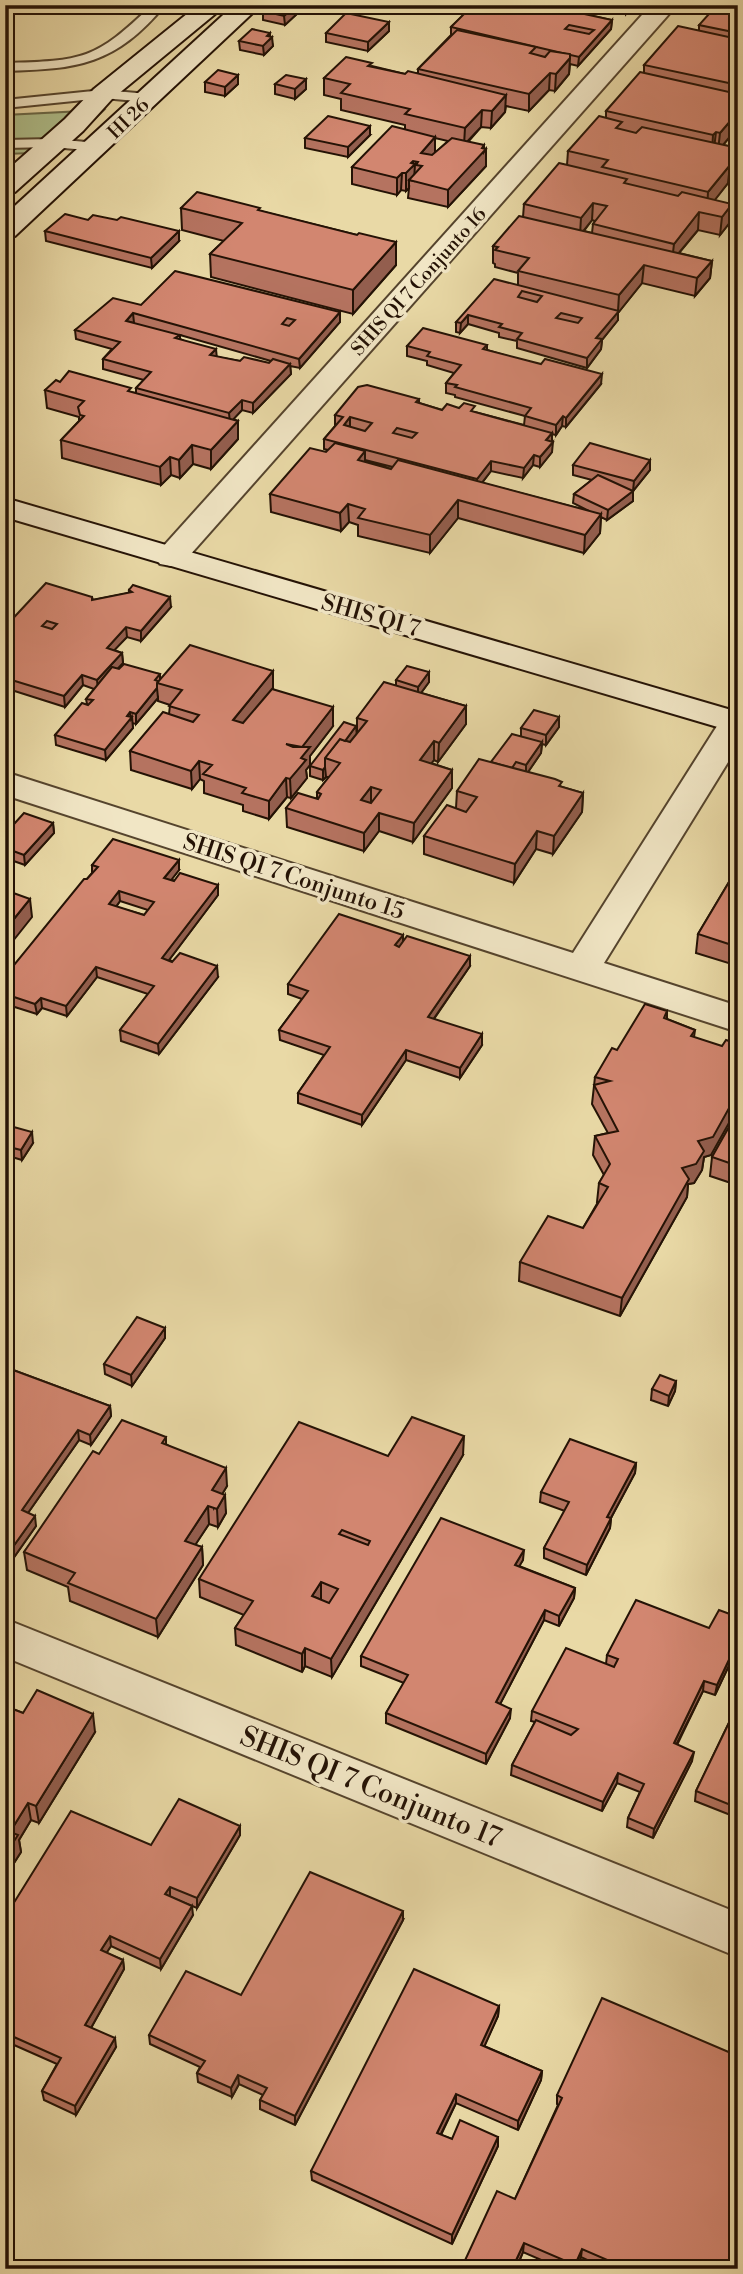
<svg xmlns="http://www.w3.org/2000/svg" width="743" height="2274" viewBox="0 0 743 2274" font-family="'Libre Bodoni',serif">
	<rect width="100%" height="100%" fill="#e9d9a6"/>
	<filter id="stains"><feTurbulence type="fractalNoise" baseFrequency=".00286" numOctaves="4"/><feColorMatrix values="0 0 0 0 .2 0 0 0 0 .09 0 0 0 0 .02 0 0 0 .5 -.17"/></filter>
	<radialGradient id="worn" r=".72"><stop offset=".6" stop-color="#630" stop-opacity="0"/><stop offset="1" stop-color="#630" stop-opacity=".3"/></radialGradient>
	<polygon fill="#b0c08c" stroke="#6a6948" stroke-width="2" points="104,110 60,152 5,154 5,115"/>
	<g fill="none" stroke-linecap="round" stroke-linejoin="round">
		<defs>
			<g id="lane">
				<path d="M 152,5 L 165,5 C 115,65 78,69 5,71 L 5,63 C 83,61 95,60 152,5 Z"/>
				<polygon points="103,90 148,94 154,98 148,102 103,98 5,108 5,100"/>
				<polygon points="52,139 98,143 105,147 98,151 52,147 5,148 5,140"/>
			</g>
			<g id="street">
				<polygon points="651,5 677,5 182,564 171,566 160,564 155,557 160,550"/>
				<polygon points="738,712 738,746 604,963 738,1006 738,1032 5,795 5,772 573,953 724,715"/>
				<polygon points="5,1619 738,1913 738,1957 5,1657"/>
			</g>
			<g id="secondary">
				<polygon points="198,5 226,5 112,99 83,131 15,192 5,194 5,172 65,119 94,89"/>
				<polygon points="234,5 261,5 15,236 5,238 5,215"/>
				<polygon points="5,498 738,712 738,733 5,517"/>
			</g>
		</defs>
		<use href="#lane" stroke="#55442d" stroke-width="4"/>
		<use href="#street" stroke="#55442d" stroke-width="4"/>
		<use href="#secondary" stroke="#241205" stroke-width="4"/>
		<use href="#lane" fill="#f1e6c5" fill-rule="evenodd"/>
		<use href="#street" fill="#f1e6c5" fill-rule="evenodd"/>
		<use href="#secondary" fill="#f1e6c5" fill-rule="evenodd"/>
	</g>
	<g fill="#b57360" stroke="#241205" stroke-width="2" fill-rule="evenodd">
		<polygon points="270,5 300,5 300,11 285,25 263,20 263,11"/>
		<path d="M 458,5 L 577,5 L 571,11 L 612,20 L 611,29 L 578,66 L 570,64 L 569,74 L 555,91 L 549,90 L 529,111 L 506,106 L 505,112 L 491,128 L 481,127 L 468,142 L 486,149 L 486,166 L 448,207 L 408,198 L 409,188 L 406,191 L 401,190 L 397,195 L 352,184 L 352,167 L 405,130 L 405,125 L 341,110 L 341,99 L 324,95 L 324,78 L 372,66 L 405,74 L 418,73 L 418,69 L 451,35 L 451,27 L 471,8 ZM 435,138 L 448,141 L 435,153 Z"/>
		<polygon points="590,5 634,5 626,14 589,6"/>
		<path d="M 738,5 L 738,127 L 723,145 L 738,148 L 738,183 L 728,183 L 714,200 L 731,221 L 720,235 L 698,230 L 679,253 L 712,261 L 710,278 L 695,296 L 642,283 L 618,313 L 618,320 L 602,340 L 601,349 L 587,368 L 517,348 L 517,341 L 499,337 L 499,333 L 468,324 L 460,333 L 456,332 L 456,322 L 518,285 L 518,273 L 495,267 L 495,264 L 493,263 L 493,246 L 523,217 L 524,204 L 567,165 L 568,151 L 606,118 L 606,111 L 644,73 L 644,65 L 699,30 L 699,25 ZM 592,220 L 595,221 L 593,224 L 592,233 L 584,231 Z"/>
		<polygon points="389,22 389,31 368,51 326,42 326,33"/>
		<polygon points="270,36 273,46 264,55 240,50 239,41"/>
		<polygon points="238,75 238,84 225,96 205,92 205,82"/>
		<polygon points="306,79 306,89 295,99 275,94 275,84"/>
		<polygon points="370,135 348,157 305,148 305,138"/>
		<polygon points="181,208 260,211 357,235 396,242 396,265 353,314 211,277 210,254 224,241 182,230"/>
		<polygon points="45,231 179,241 152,268 46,241"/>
		<path d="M 141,305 L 340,312 L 340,322 L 300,368 L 290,366 L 291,374 L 253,413 L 242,410 L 233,419 L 238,421 L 238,439 L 211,469 L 193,464 L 180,478 L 171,475 L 161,485 L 62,458 L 61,440 L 79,421 L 79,417 L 47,408 L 45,390 L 60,382 L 136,393 L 136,388 L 144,380 L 103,369 L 103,359 L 112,349 L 76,339 L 75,330 ZM 180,335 L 271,361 L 269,363 L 240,361 L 217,357 L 180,339 Z"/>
		<path d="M 487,345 L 487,350 L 601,384 L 566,427 L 562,426 L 556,435 L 552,434 L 552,452 L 540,467 L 533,465 L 523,478 L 491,471 L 482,483 L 589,511 L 573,503 L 574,494 L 592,480 L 573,475 L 573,465 L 650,460 L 650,470 L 633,491 L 633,501 L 607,520 L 601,517 L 600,533 L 584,553 L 458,518 L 430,553 L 358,536 L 358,525 L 349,522 L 341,531 L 271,512 L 270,494 L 328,450 L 324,449 L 324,439 L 336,425 L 335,425 L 335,415 L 419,399 L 419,403 L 442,410 L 475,412 L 524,425 L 525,416 L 455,397 L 455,395 L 446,393 L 446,383 L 454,373 L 427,365 L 427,361 L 407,356 L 407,346 ZM 365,460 L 393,467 L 391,469 L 365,461 Z"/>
		<polygon points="129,590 171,607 141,641 127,637 114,650 122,653 123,663 117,669 160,674 160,679 273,671 273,689 333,726 310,756 310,765 306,770 307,778 291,798 287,797 269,819 243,811 243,805 204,793 204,781 200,779 192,789 131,770 130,751 169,714 170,705 158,701 158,698 136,724 132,723 133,728 106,760 56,745 55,735 87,704 86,699 94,689 83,685 65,707 5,688 5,627 92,597 93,600 129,593"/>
		<polygon points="429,672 429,682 421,693 466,706 466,724 438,762 434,760 431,763 452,770 452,788 413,842 379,831 364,851 287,827 286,808 317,798 317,792 329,777 326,777 323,780 310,776 310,766 357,734 357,718 396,685 396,680"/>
		<polygon points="559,717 559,727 546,745 542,744 541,753 528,772 562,787 583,793 582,812 553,854 536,849 514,883 424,854 424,836 456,808 457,791 521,736 521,728"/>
		<polygon points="53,823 54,833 25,865 5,858 5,834"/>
		<path d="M 92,865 L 179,870 L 171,880 L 218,885 L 218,895 L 169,960 L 218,977 L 159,1054 L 121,1041 L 120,1030 L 148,994 L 97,977 L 67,1016 L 42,1008 L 37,1014 L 5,1004 L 5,976 L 92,873 ZM 120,901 L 148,910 L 144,915 L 116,907 Z"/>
		<polygon points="738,867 738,966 696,953 698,934"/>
		<polygon points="403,935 403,942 470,966 434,1019 482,1045 460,1078 406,1060 362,1125 298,1103 298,1093 324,1055 280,1040 279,1030 302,999 288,994 288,984"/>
		<polygon points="667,1011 667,1019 695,1030 694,1037 711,1155 704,1157 702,1170 694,1183 688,1184 687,1197 620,1316 519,1281 520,1262 583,1228 598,1202 597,1202 599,1183 604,1175 593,1155 595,1136 608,1133 592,1104 595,1077 617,1050"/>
		<polygon points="738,1111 738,1184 737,1185 710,1176 712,1157"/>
		<polygon points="5,1133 33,1143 22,1160 5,1155"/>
		<polygon points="165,1328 165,1338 132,1386 105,1374 104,1364"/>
		<polygon points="5,1367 110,1406 111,1416 91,1445 79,1440 28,1513 36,1526 5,1570"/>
		<polygon points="676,1381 675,1391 668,1406 651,1400 652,1389"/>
		<polygon points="166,1437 166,1444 227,1486 222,1494 226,1513 218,1527 209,1524 195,1545 202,1547 203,1565 158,1637 70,1601 68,1587 27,1570 24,1552 99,1454"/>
		<polygon points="463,1455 332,1677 305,1666 302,1672 236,1645 235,1628 244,1615 200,1597 199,1579 388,1456"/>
		<polygon points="636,1463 635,1473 611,1518 610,1528 586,1575 544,1558 544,1548 565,1511 540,1502 541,1492"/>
		<polygon points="523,1560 519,1566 575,1588 574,1598 559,1626 544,1620 500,1704 510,1718 486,1764 386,1723 386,1713 404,1683 361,1666 361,1656"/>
		<polygon points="738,1617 738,1658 733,1657 715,1695 703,1691 677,1745 692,1761 653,1838 627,1827 628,1818 640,1792 617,1783 602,1811 511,1775 512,1765 535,1722 531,1721 532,1711 606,1664 607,1655 709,1628"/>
		<polygon points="738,1704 738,1818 695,1801 696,1791"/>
		<polygon points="5,1706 23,1713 95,1732 39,1823 31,1820 19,1840 21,1852 5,1877"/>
		<polygon points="240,1826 240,1835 197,1908 170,1897 193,1915 161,1969 111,1946 106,1953 123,1960 124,1969 91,2028 116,2047 76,2115 44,2100 42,2091 57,2064 5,2041 5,1917"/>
		<polygon points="738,1839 738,1866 730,1863 731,1853"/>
		<polygon points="403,1920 295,2125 260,2109 260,2100 263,2095 239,2084 232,2097 198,2082 197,2073 200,2067 150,2044 149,2035 241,1995"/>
		<polygon points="499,2006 498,2016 484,2046 542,2071 541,2080 518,2130 456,2103 441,2135 452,2139 498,2137 498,2146 452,2244 312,2180 311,2171"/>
		<polygon points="738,2056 738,2138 736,2142 738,2269 607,2269 581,2257 576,2269 562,2269 523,2252 516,2269 461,2269 515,2199 558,2105 557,2104 557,2095"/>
	</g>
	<g fill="#935e4e" stroke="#241205" stroke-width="2">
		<polygon points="296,5 300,5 300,11 285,25 284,16"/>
		<polygon points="570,5 577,5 570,13"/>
		<polygon points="626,5 634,5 626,14"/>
		<polygon points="612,20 611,29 578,66 579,57"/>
		<polygon points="389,22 389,31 368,51 368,42"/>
		<polygon points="270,33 270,39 272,37 273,46 264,55 263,46 267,36"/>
		<polygon points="570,58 569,74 555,91 556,74"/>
		<polygon points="550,73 549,90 529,111 529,94"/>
		<polygon points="238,75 238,84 225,96 225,87"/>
		<polygon points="306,79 306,89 295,99 295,89"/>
		<polygon points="506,95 505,112 491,128 492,111"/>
		<polygon points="482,110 481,127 464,145 465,128"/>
		<polygon points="738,112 738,127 718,151 720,133"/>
		<polygon points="370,126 370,135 348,157 348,147"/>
		<polygon points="716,132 714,149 712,152 713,135"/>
		<polygon points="435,137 435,154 422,168 421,153"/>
		<polygon points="484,145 484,152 486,149 486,166 448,207 448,190"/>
		<polygon points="413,161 413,166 415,164 414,181 409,180 409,188 406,191 406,173"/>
		<polygon points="730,165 728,183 707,210 708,192"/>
		<polygon points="402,173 401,190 397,195 397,178"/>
		<polygon points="593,203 592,220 580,235 581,218"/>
		<polygon points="732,204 731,221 720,235 722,217"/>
		<polygon points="699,212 698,230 672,261 674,244"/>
		<polygon points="179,231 179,241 152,268 151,258"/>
		<polygon points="396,242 396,265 353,314 353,290"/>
		<polygon points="712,261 710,278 695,296 697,278"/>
		<polygon points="644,265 642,283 618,313 618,320 602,340 601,349 587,368 587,358 596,338 618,311 619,295"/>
		<polygon points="340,312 340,322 300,368 299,359"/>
		<polygon points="133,313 134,323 126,321"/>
		<polygon points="468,315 468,324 460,333 461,323"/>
		<polygon points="216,349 217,359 210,355"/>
		<polygon points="290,364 291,374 253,413 253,403"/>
		<polygon points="602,374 601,384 566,427 566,418"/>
		<polygon points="242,400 242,410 230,423 229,413"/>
		<polygon points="563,416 562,426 556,435 556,425"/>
		<polygon points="350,417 350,427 344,425"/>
		<polygon points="238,421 238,439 211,469 211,450"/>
		<polygon points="552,433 552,443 546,440"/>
		<polygon points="553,442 552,452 540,467 540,457"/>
		<polygon points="192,445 193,464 180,478 179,460"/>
		<polygon points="365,451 365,469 358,460"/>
		<polygon points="534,455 533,465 523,478 524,468"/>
		<polygon points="170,457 171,475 161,485 160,467"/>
		<polygon points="650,460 650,470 633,491 633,501 607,520 608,510 633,491 634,481"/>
		<polygon points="491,461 491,471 477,489 477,479"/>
		<polygon points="458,500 458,518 430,553 430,535"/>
		<polygon points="348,504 349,522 341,531 340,513"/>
		<polygon points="601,514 600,533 584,553 585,535"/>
		<polygon points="170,597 171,607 141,641 141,631"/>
		<polygon points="126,627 127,637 107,658 107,648"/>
		<polygon points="122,653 123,663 98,690 97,680"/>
		<polygon points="273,671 273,689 234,738 233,720"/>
		<polygon points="429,672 429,682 418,697 418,687"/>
		<polygon points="82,675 83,685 65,707 64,696"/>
		<polygon points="157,688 158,698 136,724 136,714"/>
		<polygon points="466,706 466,724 438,762 439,743"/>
		<polygon points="333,707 333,726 310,756 310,765 306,770 307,778 291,798 290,779 302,747"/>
		<polygon points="130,712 131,719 132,717 133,728 106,760 105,750"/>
		<polygon points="559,717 559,727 546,745 546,735"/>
		<polygon points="356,726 357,736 331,760"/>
		<polygon points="434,741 434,760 420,778 420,760"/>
		<polygon points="542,742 541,753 526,775 526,765"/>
		<polygon points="199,761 200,779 192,789 191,771"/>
		<polygon points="325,767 326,777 323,780 323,770"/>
		<polygon points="452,770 452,788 413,842 414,823"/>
		<polygon points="286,778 287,797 269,819 269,801"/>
		<polygon points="371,787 371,805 361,800"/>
		<polygon points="583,793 582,812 553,854 554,836"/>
		<polygon points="379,813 379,831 364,851 364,833"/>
		<polygon points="53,823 54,833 25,865 24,855"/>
		<polygon points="537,831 536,849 514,883 515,864"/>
		<polygon points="179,860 179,870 165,888 164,878"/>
		<polygon points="218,885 218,895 163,968 162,958"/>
		<polygon points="119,891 120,901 110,915 109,904"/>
		<polygon points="30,899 32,917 5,951 5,930"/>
		<polygon points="403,935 403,945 395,956 395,945"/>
		<polygon points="470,956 470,966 428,1027 428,1017"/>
		<polygon points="217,966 218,977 159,1054 158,1044"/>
		<polygon points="96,967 97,977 67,1016 66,1006"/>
		<polygon points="41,998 42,1008 37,1014 35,1004"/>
		<polygon points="11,1018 12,1029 5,1038 5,1026"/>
		<polygon points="482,1034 482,1045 460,1078 460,1068"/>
		<polygon points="406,1050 406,1060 362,1125 362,1115"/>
		<polygon points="738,1092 738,1107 711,1155 704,1157 702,1170 694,1183 688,1184 687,1197 620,1316 622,1298 682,1168 698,1141"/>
		<polygon points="32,1132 33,1143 22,1160 21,1150"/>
		<polygon points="165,1328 165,1338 132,1386 131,1375"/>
		<polygon points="676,1381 675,1391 668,1406 669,1396"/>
		<polygon points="110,1406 111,1416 91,1445 90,1435"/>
		<polygon points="78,1430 79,1440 23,1520 22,1510"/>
		<polygon points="464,1436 463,1455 332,1677 331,1659"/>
		<polygon points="636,1463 635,1473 606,1527 607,1517"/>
		<polygon points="226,1468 227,1486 214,1508 212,1490"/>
		<polygon points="225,1495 226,1513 218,1527 217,1509"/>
		<polygon points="208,1506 209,1524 186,1559 185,1541"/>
		<polygon points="35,1516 36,1526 5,1570 5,1558"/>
		<polygon points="611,1518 610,1528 586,1575 587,1565"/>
		<polygon points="202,1547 203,1565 158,1637 156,1619"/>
		<polygon points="524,1550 523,1560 514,1575 515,1565"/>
		<polygon points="321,1582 321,1600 312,1596"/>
		<polygon points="575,1588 574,1598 559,1626 559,1616"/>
		<polygon points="545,1610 544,1620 496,1712 496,1702"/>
		<polygon points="735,1647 733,1657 715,1695 717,1685"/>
		<polygon points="305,1648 305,1666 302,1672 302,1654"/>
		<polygon points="704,1681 703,1691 672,1753 674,1743"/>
		<polygon points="511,1709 510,1718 486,1764 486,1754"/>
		<polygon points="93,1714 95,1732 39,1823 36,1806"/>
		<polygon points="694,1752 692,1761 653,1838 654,1829"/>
		<polygon points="618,1773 617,1783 602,1811 603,1802"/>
		<polygon points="28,1803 31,1820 19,1840 21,1852 5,1877 5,1855 10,1832"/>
		<polygon points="240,1826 240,1835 197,1908 197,1898"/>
		<polygon points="170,1887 170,1896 166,1904 165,1894"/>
		<polygon points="192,1906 193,1915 161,1969 160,1959"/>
		<polygon points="403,1911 403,1920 295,2125 295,2116"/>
		<polygon points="110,1936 111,1946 102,1960 101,1950"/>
		<polygon points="123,1960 124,1969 87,2035 85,2025"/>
		<polygon points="499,2006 498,2016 481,2054 481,2045"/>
		<polygon points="115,2038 116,2047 76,2115 75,2106"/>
		<polygon points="542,2071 541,2080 518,2130 518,2121"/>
		<polygon points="238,2075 239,2084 232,2097 231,2088"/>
		<polygon points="456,2094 456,2103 437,2142 437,2133"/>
		<polygon points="498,2137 498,2146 452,2244 452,2235"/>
		<polygon points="524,2243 523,2252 516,2269 512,2269"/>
		<polygon points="582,2249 581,2257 576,2269 574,2269 575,2265"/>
	</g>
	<g fill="#d28670" stroke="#241205" stroke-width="2" fill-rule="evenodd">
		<polygon points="270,5 296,5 284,16 263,11"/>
		<path d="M 473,5 L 543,5 L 612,20 L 579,57 L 451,27 ZM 569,25 L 594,30 L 589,34 L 565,29 Z"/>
		<polygon points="717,5 738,5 738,16 734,20 738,21 738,33 699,25"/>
		<polygon points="346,13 389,22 368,42 326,33"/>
		<polygon points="678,26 738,39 738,85 644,65"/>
		<polygon points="252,29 270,33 267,36 272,37 263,46 239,41"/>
		<polygon points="457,30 536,47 530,53 545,57 550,51 570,54 570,58 556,74 550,73 529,94 418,69"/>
		<polygon points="346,57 372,63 368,66 405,74 408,71 506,95 492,111 482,110 465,128 405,114 410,109 341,93 350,84 324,78"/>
		<polygon points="218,70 238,75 225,87 205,82"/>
		<polygon points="640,72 738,94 738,112 720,133 716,132 713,135 606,111"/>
		<polygon points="286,75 306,79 295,89 275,84"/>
		<polygon points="328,116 370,126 348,147 305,138"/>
		<polygon points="599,116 622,122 616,128 636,133 642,127 738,148 738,165 730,165 708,192 602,167 608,160 568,151"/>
		<polygon points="392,126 435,137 421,153 432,155 452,138 484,145 482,148 486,149 448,190 409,180 422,166 416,165 418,162 413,161 411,163 415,164 406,173 402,173 397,178 352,167"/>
		<polygon points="559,163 627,179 624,183 678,196 682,192 732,204 722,217 699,212 674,244 593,224 607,206 593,203 581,218 524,204"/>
		<polygon points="197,192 260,208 258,210 357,235 359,233 396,242 353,290 210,254 242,223 181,208"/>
		<polygon points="65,214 88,220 93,215 117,220 121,217 179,231 151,258 45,231"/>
		<polygon points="519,216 712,261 697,278 644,265 619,295 518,271 529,258 495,250 498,247 493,246"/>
		<path d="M 175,271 L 340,312 L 299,359 L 133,313 L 126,321 L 180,335 L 175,338 L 216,349 L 210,355 L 240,361 L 244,357 L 269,363 L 273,359 L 290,364 L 253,403 L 242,400 L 229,413 L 136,388 L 151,372 L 103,359 L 120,342 L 75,330 L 113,298 L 141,305 ZM 287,318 L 295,320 L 289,326 L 282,324 Z"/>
		<path d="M 494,279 L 619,311 L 596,338 L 602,339 L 587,358 L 517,339 L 522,333 L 499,327 L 502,324 L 468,315 L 461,323 L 456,322 ZM 522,291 L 542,296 L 537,302 L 518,297 ZM 561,313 L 582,318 L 578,323 L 556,318 Z"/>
		<polygon points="423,328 487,345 483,349 541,364 545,359 602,374 566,418 563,416 556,425 525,416 531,408 455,387 457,385 446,383 461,365 427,356 430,352 407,346"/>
		<polygon points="69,371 131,388 128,391 238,421 211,450 192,445 179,460 170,457 160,467 61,440 84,416 80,415 78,407 84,401 45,390 56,380 60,382"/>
		<path d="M 367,385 L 419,399 L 416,402 L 442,410 L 447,404 L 459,408 L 464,403 L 475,406 L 471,411 L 552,433 L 546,440 L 553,442 L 540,457 L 534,455 L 524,468 L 491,461 L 477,479 L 324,439 L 343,417 L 335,415 L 358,387 ZM 350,417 L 372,423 L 365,431 L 344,425 ZM 397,428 L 417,433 L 412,438 L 393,433 Z"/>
		<polygon points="335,443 365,451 358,460 391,469 398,460 601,514 585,535 458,500 430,535 358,518 365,509 348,504 340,513 270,494 310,448 326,452"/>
		<polygon points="590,443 650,460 634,481 573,465"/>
		<polygon points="598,475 633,491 608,510 574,494"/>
		<path d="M 46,583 L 92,597 L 92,600 L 132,592 L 129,590 L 133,585 L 170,597 L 141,631 L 126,627 L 107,648 L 122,653 L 97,680 L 82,675 L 64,696 L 5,678 L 5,627 ZM 47,621 L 57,624 L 52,629 L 42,626 Z"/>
		<polygon points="190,645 273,671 233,720 243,723 272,689 333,707 302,747 286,744 293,747 310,747 301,758 306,760 290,779 286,778 269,801 242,793 246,788 203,774 212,765 199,761 191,771 130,751 163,712 193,722 199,715 169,706 182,690 157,683"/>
		<polygon points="124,664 160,674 155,680 158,681 157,683 157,688 136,714 130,712 127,716 132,717 105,750 55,735 82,703 88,705 93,700 86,699 112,667 119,669"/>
		<polygon points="407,666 429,672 418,687 396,680"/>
		<path d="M 384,682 L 466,706 L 439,743 L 434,741 L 420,760 L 452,770 L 414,823 L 379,813 L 364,833 L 286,808 L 298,793 L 318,799 L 321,794 L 317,792 L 340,763 L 325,758 L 340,739 L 350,742 L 367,721 L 357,718 ZM 371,787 L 381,790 L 371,803 L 361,800 Z"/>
		<polygon points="534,710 559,717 546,735 521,728"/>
		<polygon points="344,722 356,726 345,741 340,739 325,758 325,767 323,770 310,766"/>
		<polygon points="512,734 542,742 526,765 516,762 512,768 491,762"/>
		<polygon points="479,759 555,779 562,782 559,786 583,793 554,836 537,831 515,864 424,836 447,805 466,812 477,797 457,791"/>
		<polygon points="24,813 53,823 24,855 5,848 5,834"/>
		<path d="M 113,839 L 179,860 L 164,878 L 174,881 L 180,873 L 218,885 L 162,958 L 172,962 L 180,953 L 217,966 L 158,1044 L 120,1030 L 154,986 L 96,967 L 66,1006 L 41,998 L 35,1004 L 5,994 L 5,976 L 84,879 L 87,879 L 98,867 L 92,865 ZM 119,891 L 154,902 L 144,915 L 109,904 Z"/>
		<polygon points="738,867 738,947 698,934"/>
		<polygon points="5,890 30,899 5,930"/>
		<polygon points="339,914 403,935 395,945 399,947 407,936 470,956 428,1017 482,1034 460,1068 406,1050 362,1115 298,1093 330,1047 279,1030 308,991 288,984"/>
		<polygon points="645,1004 667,1011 664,1018 695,1030 691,1036 722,1046 726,1040 738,1044 738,1092 713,1137 698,1141 704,1151 696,1164 682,1168 689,1179 622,1298 520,1262 548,1216 583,1228 608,1187 599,1183 610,1164 595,1136 618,1131 594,1085 610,1081 595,1077 612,1048 617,1050"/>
		<polygon points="5,1016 11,1018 5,1026"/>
		<polygon points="738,1111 738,1166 712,1157"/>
		<polygon points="10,1126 32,1132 21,1150 5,1146 5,1133"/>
		<polygon points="137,1317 165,1328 131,1375 104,1364"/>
		<polygon points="5,1367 110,1406 90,1435 78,1430 22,1510 35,1516 5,1558"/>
		<polygon points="660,1375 676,1381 669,1396 652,1389"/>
		<path d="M 412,1417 L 464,1436 L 331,1659 L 305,1648 L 302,1654 L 235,1628 L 253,1601 L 199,1579 L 299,1422 L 388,1456 ZM 342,1530 L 370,1541 L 368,1545 L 339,1534 ZM 321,1582 L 338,1589 L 329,1603 L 312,1596 Z"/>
		<polygon points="122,1420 166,1437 162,1443 226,1468 212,1490 225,1495 217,1509 208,1506 185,1541 202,1547 156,1619 68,1583 75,1573 24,1552 93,1451 99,1454"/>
		<polygon points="570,1439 636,1463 607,1517 611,1518 587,1565 544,1548 569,1502 541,1492"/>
		<polygon points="441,1518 524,1550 515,1565 575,1588 559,1616 545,1610 496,1702 511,1709 486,1754 386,1713 408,1675 361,1656"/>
		<polygon points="636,1600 709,1628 719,1610 738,1617 738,1648 735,1647 717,1685 704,1681 674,1743 694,1752 654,1829 628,1818 644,1784 618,1773 603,1802 512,1765 536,1720 571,1735 578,1729 532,1711 566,1648 614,1667 618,1659 607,1655"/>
		<polygon points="37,1690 93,1714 36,1806 28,1803 10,1832 18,1835 5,1855 5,1706 23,1713"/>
		<polygon points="738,1704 738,1808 696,1791"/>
		<polygon points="179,1799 240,1826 197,1898 170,1887 165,1894 192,1906 160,1959 110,1936 101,1950 123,1960 85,2025 115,2038 75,2106 42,2091 61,2058 5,2033 5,1917 71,1811 151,1845"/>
		<polygon points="738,1839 738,1856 731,1853"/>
		<polygon points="310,1872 403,1911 295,2116 260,2100 267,2088 238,2075 231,2088 197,2073 205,2061 149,2035 186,1971 241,1995"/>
		<polygon points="414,1969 499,2006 481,2045 542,2071 518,2121 456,2094 437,2133 452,2139 460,2120 498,2137 452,2235 311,2171"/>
		<polygon points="602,1998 738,2056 738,2133 734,2141 738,2143 738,2269 628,2269 582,2249 575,2265 524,2243 512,2269 461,2269 497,2191 515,2199 562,2098 557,2095"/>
	</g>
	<g text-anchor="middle" stroke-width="7" stroke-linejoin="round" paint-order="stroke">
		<g font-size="19" fill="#241205" stroke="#f1e6c5">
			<text transform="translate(128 118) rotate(-44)" y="7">HI 26</text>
			<text transform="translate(418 281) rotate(-48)" y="7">SHIS QI 7 Conjunto 16</text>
		</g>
		<g font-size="23" fill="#241205" stroke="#f1e6c5">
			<text transform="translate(371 615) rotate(16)" y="8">SHIS QI 7</text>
			<text transform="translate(294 876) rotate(18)" y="8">SHIS QI 7 Conjunto 15</text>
		</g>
		<g font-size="28" fill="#241205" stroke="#f1e6c5">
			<text transform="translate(371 1786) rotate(22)" y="10">SHIS QI 7 Conjunto 17</text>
		</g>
	</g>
	<rect width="743" height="2274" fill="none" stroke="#e9d9a6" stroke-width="28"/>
	<rect x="7" y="7" width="729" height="2260" fill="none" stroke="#241205" stroke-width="3.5"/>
	<rect x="14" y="14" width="715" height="2246" fill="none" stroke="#241205" stroke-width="2"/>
	<rect width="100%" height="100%" filter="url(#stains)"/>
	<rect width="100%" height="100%" fill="url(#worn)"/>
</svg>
